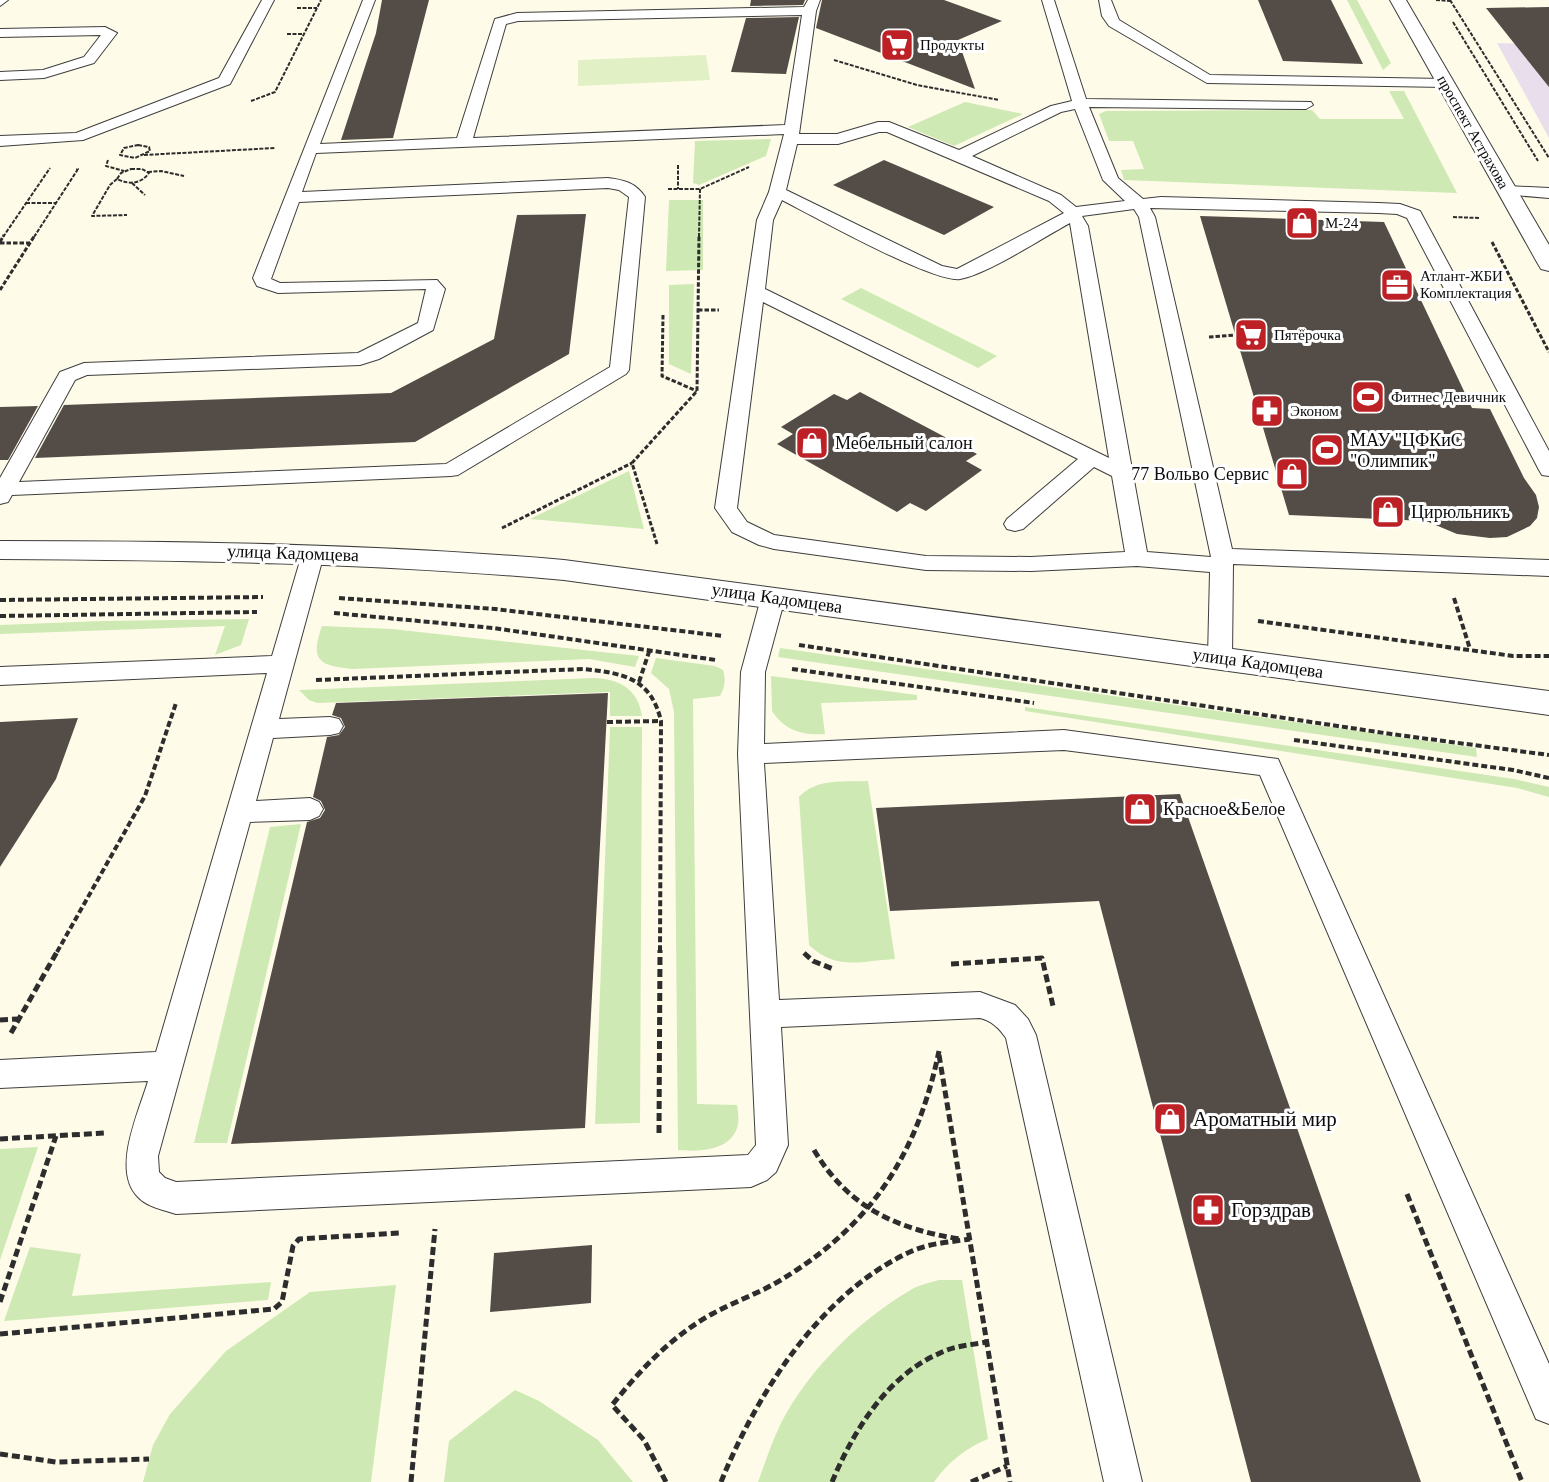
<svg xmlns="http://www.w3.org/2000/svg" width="1549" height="1482" viewBox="0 0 1549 1482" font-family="'Times New Roman',serif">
	<rect width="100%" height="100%" fill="#fffbe9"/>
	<polygon fill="#e9deeb" points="1497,43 1549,45 1549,138"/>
	<g fill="#cee9b3">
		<polygon points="1347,0 1357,0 1391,63 1383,70"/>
		<polygon points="1389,91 1404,91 1457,193 1124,180 1121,170 1144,169 1133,141 1109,141 1099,114 1106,111 1312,110 1320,119 1404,119"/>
		<polygon points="965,102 1023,114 954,146 908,127"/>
		<polygon points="771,139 766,156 699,185 693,183 695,141"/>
		<polygon points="669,200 703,200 703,270 666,271"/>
		<polygon points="694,284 691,374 669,364 669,285"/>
		<polygon points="861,288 997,356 978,368 841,299"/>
		<polygon points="629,471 644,529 530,519"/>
		<polygon points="249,619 241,645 215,655 225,626 0,634 0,625 102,621"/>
		<path d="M 322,626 L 392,629 L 639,656 L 635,667 L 589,659 L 353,669 C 318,666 310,660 322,626 Z"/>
		<polygon points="780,648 1476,748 1477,757 778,657"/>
		<path d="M 656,658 L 715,666 L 723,670 C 726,680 725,687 720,696 L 693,699 L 697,1104 L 737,1105 C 738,1110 739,1118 738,1124 C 733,1151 699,1152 678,1150 L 674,712 L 669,689 L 651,673 Z"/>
		<path d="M 771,676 L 917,695 L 917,700 L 821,703 L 825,734 C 803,736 784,730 772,711 Z"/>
		<path d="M 593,678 C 620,679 638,689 642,716 L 610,716 L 610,692 L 317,703 L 309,700 L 299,690 Z"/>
		<polygon points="1025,707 1514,779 1549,787 1549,797 1517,788 1025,711"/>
		<polygon points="610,727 642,727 640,1123 595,1124"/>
		<path d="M 868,781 L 895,959 C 859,961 837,971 809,945 L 799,797 C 816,778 844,782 868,781 Z"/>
		<polygon points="301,824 227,1143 194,1143 270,827"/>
		<polygon points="38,1147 0,1260 0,1149"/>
		<polygon points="30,1247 81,1254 72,1296 271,1282 268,1300 4,1321"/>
		<path d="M 939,1280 L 962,1280 L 988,1439 C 966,1448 948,1462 934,1482 L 758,1482 C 764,1466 769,1450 776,1434 C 800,1378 856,1322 909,1291 C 917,1285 929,1283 939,1280 Z"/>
		<polygon points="396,1285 371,1482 143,1482 153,1445 170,1414 226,1351 310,1292"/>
		<polygon points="515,1390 539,1401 598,1440 633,1482 444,1482 449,1441"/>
	</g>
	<polygon fill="#e1f0c5" points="706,55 710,80 578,86 578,60"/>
	<g fill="#544c47">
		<polygon points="382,0 429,0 393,138 341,140 376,33"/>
		<polygon points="751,0 805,0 803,5 750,6"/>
		<polygon points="822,0 944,0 1002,21 958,40 975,89 816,28"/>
		<polygon points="1258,0 1331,0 1363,64 1283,61"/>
		<polygon points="1549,7 1549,87 1486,8"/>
		<polygon points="799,17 786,74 731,72 746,18"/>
		<polygon points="884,160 994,207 944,235 833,185"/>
		<polygon points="586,214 569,354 415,442 35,458 64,405 391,393 494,339 517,215"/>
		<polygon points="1200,216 1384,222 1472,408 1490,409 1524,478 1536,495 1539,507 1537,518 1530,526 1507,537 1490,538 1457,534 1426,521 1289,515"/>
		<polygon points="860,392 977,454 966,461 982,470 926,511 910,503 897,512 777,444 793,434 781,427 834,394 847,400"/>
		<polygon points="38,406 8,460 0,460 0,407"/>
		<polygon points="608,693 585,1128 231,1144 307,822 320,818 325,810 321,801 313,797 327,737 339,735 345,727 341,718 332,715 336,703"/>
		<polygon points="78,718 56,779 0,867 0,722"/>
		<polygon points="1180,794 1421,1482 1251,1482 1099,901 890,911 876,808"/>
		<polygon points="592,1245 591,1303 490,1312 494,1253"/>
	</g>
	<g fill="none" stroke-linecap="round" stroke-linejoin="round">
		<defs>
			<g id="service">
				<polygon points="0,0 8,0 0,6"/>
				<polygon points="262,0 274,0 230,84 83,140 0,146 0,136 76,133 219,78"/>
				<path d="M 363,0 L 375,0 L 320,144 L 457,138 L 495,19 L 517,13 L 804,7 L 808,0 L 820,0 L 816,11 L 799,134 L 837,134 L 878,122 L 889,122 L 959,150 L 1051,106 L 1072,101 L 1042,0 L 1054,0 L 1086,99 L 1311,102 L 1313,105 L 1306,109 L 1089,107 L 1118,178 L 1143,199 L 1161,197 L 1379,203 L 1400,204 L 1420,211 L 1549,451 L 1549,476 L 1542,475 L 1539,470 L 1407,218 L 1397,214 L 1379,213 L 1150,208 L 1155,217 L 1232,549 L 1549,560 L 1549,576 L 1233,564 L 1232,657 L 1229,663 L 1220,666 L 1211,663 L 1208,657 L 1210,572 L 1137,566 L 1031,571 L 926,570 L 774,549 L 759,545 L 732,532 L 715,508 L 757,220 L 769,192 L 784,134 L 316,153 L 302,192 L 608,178 C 624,180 636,183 645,197 L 629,370 L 626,374 L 458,475 L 451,476 L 12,495 L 8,502 L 0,504 L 0,478 L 60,372 L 84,363 L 358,353 L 418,323 L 426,289 L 278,293 L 257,286 L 253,278 ZM 802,15 L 785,125 L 473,138 L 506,24 L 518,21 ZM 1075,109 L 1103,180 L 1125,201 L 1076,207 L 1061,195 L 972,156 L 1061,112 ZM 879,132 L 887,132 L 1049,201 L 1064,213 L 957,269 L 942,266 L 786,190 L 797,144 L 838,144 ZM 608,188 L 619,190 L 629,197 L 610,367 L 446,464 L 19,482 L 75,380 L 87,375 L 360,365 L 379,359 L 433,330 L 445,289 L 437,280 L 280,283 L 271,279 L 299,202 ZM 782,200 C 813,216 933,283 960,279 C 986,275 1044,237 1070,223 L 1109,458 L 765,289 L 773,220 ZM 1134,209 L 1139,217 L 1211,557 L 1147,552 L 1088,226 L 1082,216 ZM 763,302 L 1078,459 L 1007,519 L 1004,524 L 1007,529 L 1015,531 L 1023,529 L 1094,467 L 1112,476 L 1125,552 L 1031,557 L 926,556 L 774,535 L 747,522 L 737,508 Z"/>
				<polygon points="1099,0 1111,0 1119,20 1210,75 1445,79 1452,83 1445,87 1207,83 1109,26 1102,16"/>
				<polygon points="105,27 117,33 94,63 44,78 0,80 0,72 43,70 84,57 101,35 0,37 0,29"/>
				<polygon points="1508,186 1549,188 1549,198 1502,194 1500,191 1502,188"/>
				<path d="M 313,547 L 321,549 L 324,554 L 279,719 L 330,717 L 339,719 L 343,726 L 339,733 L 330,735 L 273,738 L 256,801 L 310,798 L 319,802 L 323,809 L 319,816 L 310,820 L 250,822 L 158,1156 L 159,1172 L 165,1178 L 176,1182 L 748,1155 L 756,1145 L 738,754 L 741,672 L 761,598 L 765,592 L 773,590 L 781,592 L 785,598 L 765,672 L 764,744 L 1064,730 L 1278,759 L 1549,1364 L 1549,1424 L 1536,1419 L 1260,775 L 1064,750 L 764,763 L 779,1000 L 980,992 L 1015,1005 L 1028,1019 L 1036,1035 L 1142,1482 L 1104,1482 L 1006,1038 C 999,1028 992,1021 980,1018 L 781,1027 L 788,1145 L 776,1172 L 767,1180 L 751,1187 L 176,1214 C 164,1210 147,1207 138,1197 C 111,1170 139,1112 148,1081 L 0,1088 L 0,1060 L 156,1052 L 267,673 L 0,685 L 0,667 L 272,656 L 302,554 L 305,549 Z"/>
			</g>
			<path id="minor" d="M 0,541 C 188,541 376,544 564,560 L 1549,691 L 1549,715 L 564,580 C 376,563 188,560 0,559 Z"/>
			<polygon id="tertiary" points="1390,0 1406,0 1549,245 1549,271 1541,269 1538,264"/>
		</defs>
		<use href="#service" stroke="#3e3e3e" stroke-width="2"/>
		<use href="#minor" stroke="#3e3e3e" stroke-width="2"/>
		<use href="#tertiary" stroke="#3e3e3e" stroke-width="2"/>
		<g stroke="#2d2d2d" stroke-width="2" stroke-dasharray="4 1.5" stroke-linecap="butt">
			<polyline points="1436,0 1451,1"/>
			<polyline points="1450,0 1549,158"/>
			<polyline points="297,8 317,8"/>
			<polyline points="1453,22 1538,161"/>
			<polyline points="287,34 304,34"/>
			<polyline points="834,60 917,85 999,100"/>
			<polyline points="251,101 275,92 321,0"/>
			<polygon points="138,145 149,147 150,151 135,158 120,155 124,148"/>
			<polyline points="144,155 275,148"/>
			<polyline points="108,160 106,166 124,171"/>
			<polyline points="678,165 678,189"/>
			<path d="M 131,169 L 142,169 L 149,173 C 141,184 129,185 117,179 L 121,173 Z"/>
			<polyline points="148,172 161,171 184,176"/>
			<polyline points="117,179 110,185 92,216 127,215"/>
			<polyline points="132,183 145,195"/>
			<polyline points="668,189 700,189 749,167"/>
			<polyline points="26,203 56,203"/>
			<polyline points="1453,217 1479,218"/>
			<polyline points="3,237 50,168"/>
			<polyline points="34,237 78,169 76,169"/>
			<polyline points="699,237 700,189"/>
		</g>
		<g stroke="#2d2d2d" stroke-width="3" stroke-dasharray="4.5 2" stroke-linecap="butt">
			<polyline points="0,242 4,235"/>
			<polyline points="1492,242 1549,352"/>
			<polyline points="0,243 30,243"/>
			<polyline points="0,290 35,235"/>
			<polyline points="698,310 719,310"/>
			<polyline points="663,315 662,376 697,391"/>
			<polyline points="1209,337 1237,335"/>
			<polyline points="502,528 632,463"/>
			<polyline points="657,544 632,463 697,391 699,235"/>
		</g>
		<g stroke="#2d2d2d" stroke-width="4" stroke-dasharray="6 3" stroke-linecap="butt">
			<polyline points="339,598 495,609 723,636"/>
			<polyline points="1454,598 1470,649"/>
			<polyline points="0,600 263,597"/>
			<polyline points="334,613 493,628 716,660"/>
			<polyline points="0,616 257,612"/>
			<polyline points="1258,621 1513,656 1549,656"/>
			<polyline points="799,645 1391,734 1549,755"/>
			<polyline points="792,669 1034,703"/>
			<path d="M 316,680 L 583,669 C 623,673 651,678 661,721 L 660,952"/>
			<polyline points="639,682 650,649"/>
			<polyline points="607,722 661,721"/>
			<polyline points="1294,740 1513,770 1549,778"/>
			<polyline points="57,952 145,796 176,703"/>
		</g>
		<g stroke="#2d2d2d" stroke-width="5" stroke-dasharray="8 4" stroke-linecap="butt">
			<polyline points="804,953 813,961 833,969"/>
			<polyline points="951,964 1042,958 1053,1006"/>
			<polyline points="0,1020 18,1019"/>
			<polyline points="11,1033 58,950"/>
			<polyline points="939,1055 1010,1482"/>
			<polyline points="659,1133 660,950"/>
			<polyline points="0,1139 104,1133"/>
			<path d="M 814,1150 C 848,1207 896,1229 960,1239"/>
			<polyline points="1407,1194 1522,1482"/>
			<polyline points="0,1302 56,1136"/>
			<polyline points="0,1334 274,1309 282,1302 293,1246 299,1239 399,1233"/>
			<polyline points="0,1454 56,1462 149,1459"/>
			<polyline points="411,1482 435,1229"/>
			<path d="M 666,1482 L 644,1440 L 612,1405 C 641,1369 672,1336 712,1314 C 732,1303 754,1295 774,1284 C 869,1229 917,1157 939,1051"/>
			<path d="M 721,1482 C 757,1393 821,1292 912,1251 C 930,1243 951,1242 970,1239"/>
			<path d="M 832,1482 C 853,1432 886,1377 938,1354 C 953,1346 970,1345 987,1342"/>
			<polyline points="971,1482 1007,1466"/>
		</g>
		<use href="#service" fill="#fff" fill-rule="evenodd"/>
		<use href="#minor" fill="#fff" fill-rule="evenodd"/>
		<use href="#tertiary" fill="#fff" fill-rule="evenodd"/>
	</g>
	<defs>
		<symbol id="supermarket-square" viewBox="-11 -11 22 22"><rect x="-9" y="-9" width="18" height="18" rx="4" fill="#bd2126" stroke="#fff"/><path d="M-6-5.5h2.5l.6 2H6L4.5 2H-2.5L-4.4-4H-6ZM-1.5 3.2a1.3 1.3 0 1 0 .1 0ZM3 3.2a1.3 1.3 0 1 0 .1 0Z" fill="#fff"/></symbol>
		<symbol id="shop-square" viewBox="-11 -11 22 22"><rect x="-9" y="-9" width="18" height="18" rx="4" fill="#bd2126" stroke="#fff"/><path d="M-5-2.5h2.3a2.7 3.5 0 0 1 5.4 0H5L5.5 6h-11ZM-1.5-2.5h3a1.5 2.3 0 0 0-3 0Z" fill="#fff"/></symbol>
		<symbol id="office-square" viewBox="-11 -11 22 22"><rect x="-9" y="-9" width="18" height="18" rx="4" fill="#bd2126" stroke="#fff"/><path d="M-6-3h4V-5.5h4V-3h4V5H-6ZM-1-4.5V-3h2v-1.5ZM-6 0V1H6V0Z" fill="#fff"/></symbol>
		<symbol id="stadium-square" viewBox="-11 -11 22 22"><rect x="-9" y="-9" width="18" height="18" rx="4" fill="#bd2126" stroke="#fff"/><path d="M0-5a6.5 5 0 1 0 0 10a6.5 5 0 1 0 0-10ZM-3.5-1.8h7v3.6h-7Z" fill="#fff"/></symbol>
		<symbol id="pharmacy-square" viewBox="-11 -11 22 22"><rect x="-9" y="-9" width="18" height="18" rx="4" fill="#bd2126" stroke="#fff"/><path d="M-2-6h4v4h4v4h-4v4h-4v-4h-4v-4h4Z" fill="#fff"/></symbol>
	</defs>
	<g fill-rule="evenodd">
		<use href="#supermarket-square" x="878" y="26" width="38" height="38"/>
		<use href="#shop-square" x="1283" y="204" width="38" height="38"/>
		<use href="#office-square" x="1378" y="266" width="38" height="38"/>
		<use href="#supermarket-square" x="1232" y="316" width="38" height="38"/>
		<use href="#stadium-square" x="1349" y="378" width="38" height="38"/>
		<use href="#pharmacy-square" x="1248" y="392" width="38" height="38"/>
		<use href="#shop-square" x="793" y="424" width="38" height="38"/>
		<use href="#stadium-square" x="1308" y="431" width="38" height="38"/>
		<use href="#shop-square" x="1273" y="455" width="38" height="38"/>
		<use href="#shop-square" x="1369" y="493" width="38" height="38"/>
		<use href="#shop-square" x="1121" y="790" width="38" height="38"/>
		<use href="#shop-square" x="1151" y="1100" width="38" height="38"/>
		<use href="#pharmacy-square" x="1189" y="1191" width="38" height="38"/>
	</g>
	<g text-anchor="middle" stroke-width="6" stroke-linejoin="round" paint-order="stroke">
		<g font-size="15" fill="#0b0b0b" stroke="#fff" text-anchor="start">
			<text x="920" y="50">Продукты</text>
			<text x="1325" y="228">М-24</text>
			<text x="1420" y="281">Атлант-ЖБИ<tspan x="1420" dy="17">Комплектация</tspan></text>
			<text x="1274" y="340">Пятёрочка</text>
			<text x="1391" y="402">Фитнес Девичник</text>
			<text x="1290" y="416">Эконом</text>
		</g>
		<g font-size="15" fill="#0b0b0b" stroke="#fff">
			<text transform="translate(1473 132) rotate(60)" y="5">проспект Астрахова</text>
		</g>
		<g font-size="18" fill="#0b0b0b" stroke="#fff" text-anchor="start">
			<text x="1350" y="446">МАУ "ЦФКиС<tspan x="1350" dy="21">"Олимпик"</tspan></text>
			<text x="835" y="449">Мебельный салон</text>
			<text x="1269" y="480" text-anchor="end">77 Вольво Сервис</text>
			<text x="1411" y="518">Цирюльникъ</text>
			<text x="1163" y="815">Красное&amp;Белое</text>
		</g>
		<g font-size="18" fill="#0b0b0b" stroke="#fff">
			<text transform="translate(293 553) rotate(2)" y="6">улица Кадомцева</text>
			<text transform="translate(777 598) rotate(8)" y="6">улица Кадомцева</text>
			<text transform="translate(1258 663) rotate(8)" y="6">улица Кадомцева</text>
		</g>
		<g font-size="21" fill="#0b0b0b" stroke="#fff" text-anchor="start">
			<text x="1193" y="1126">Ароматный мир</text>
			<text x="1231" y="1217">Горздрав</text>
		</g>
	</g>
</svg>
